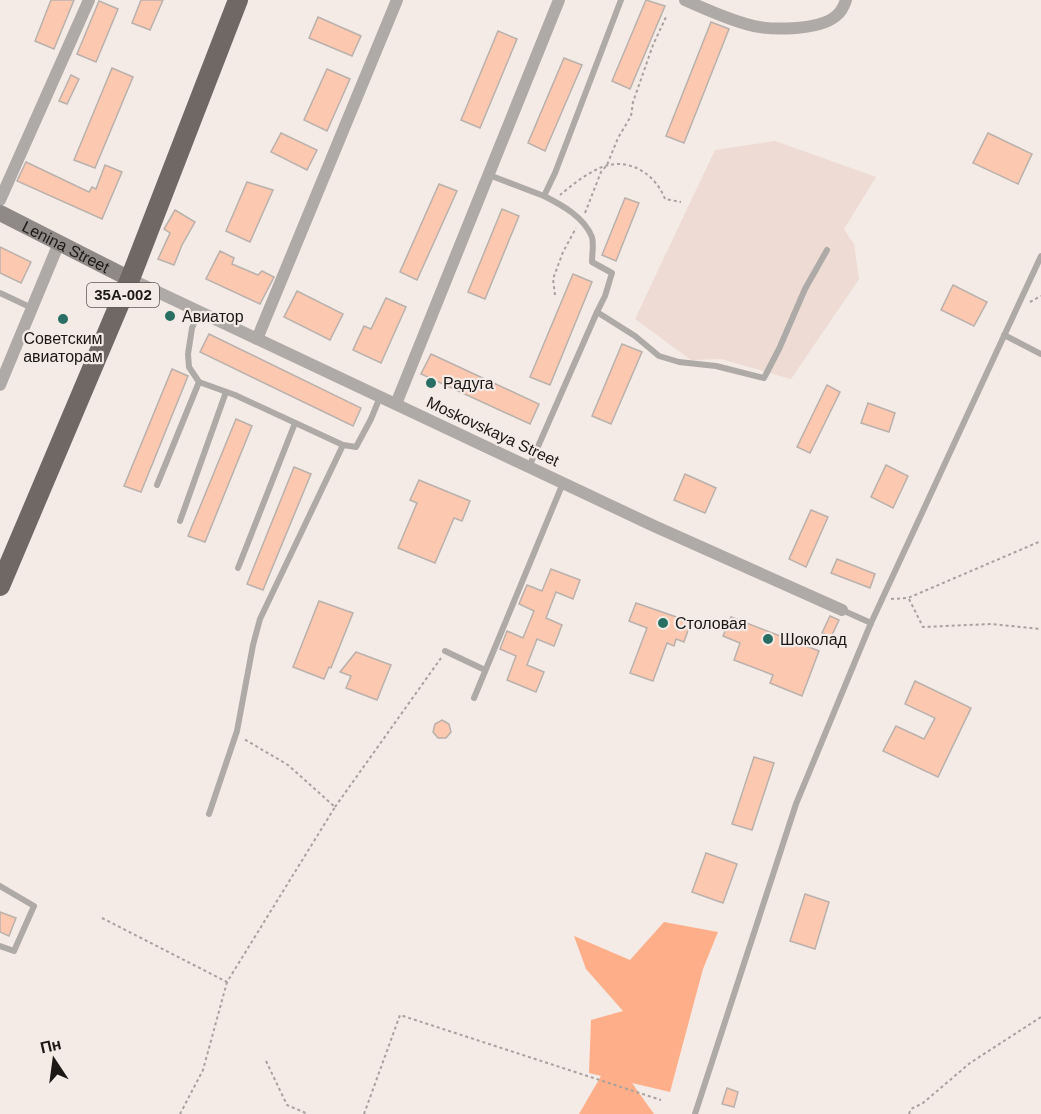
<svg xmlns="http://www.w3.org/2000/svg" width="1041" height="1114" viewBox="0 0 1041 1114" font-family="Helvetica,sans-serif">
	<rect width="100%" height="100%" fill="#f4eae6"/>
	<polygon fill="#eddbd4" points="775,141 876,177 844,229 854,244 859,279 791,379 721,359 691,360 635,319 715,150"/>
	<polygon fill="#feaf8a" points="664,922 718,932 703,969 670,1092 632,1083 654,1114 579,1114 601,1076 589,1073 591,1020 623,1011 586,969 574,936 630,960"/>
	<g fill="#fcc8b0" stroke="#bab1ac" stroke-width="1.5">
		<polygon points="51,0 74,0 54,49 35,41"/>
		<polygon points="141,0 163,0 150,30 132,23"/>
		<polygon points="646,0 665,6 630,89 612,81"/>
		<polygon points="99,1 118,9 96,62 77,54"/>
		<polygon points="318,17 361,36 352,56 309,38"/>
		<polygon points="711,22 729,29 684,143 666,136"/>
		<polygon points="498,31 517,39 480,128 461,120"/>
		<polygon points="564,58 582,65 545,151 528,143"/>
		<polygon points="112,68 133,77 95,168 74,160"/>
		<polygon points="327,69 350,79 327,131 304,120"/>
		<polygon points="71,75 79,79 67,104 59,101"/>
		<polygon points="281,133 317,150 307,170 271,152"/>
		<polygon points="988,133 1032,154 1018,184 973,163"/>
		<polygon points="26,162 89,192 92,187 96,189 105,165 122,172 102,219 17,181"/>
		<polygon points="247,182 273,190 250,242 226,231"/>
		<polygon points="439,184 457,191 417,280 400,272"/>
		<polygon points="625,198 639,203 616,261 602,255"/>
		<polygon points="502,209 519,216 485,299 468,292"/>
		<polygon points="175,210 195,222 182,245 174,265 158,259 170,233 164,229"/>
		<polygon points="0,247 31,262 21,283 0,273"/>
		<polygon points="220,251 234,258 232,264 258,275 262,271 274,277 260,304 206,279"/>
		<polygon points="573,274 592,282 550,385 530,377"/>
		<polygon points="953,285 987,302 974,326 941,310"/>
		<polygon points="297,291 343,314 330,340 284,317"/>
		<polygon points="386,298 406,307 381,363 353,350 364,326 371,329"/>
		<polygon points="209,334 361,408 353,426 200,352"/>
		<polygon points="622,344 642,352 611,424 592,416"/>
		<polygon points="431,354 539,404 530,424 421,374"/>
		<polygon points="172,369 188,376 141,492 124,486"/>
		<polygon points="827,385 840,392 810,453 797,447"/>
		<polygon points="868,403 895,413 889,432 861,423"/>
		<polygon points="236,419 252,426 205,542 188,536"/>
		<polygon points="886,465 908,476 893,508 871,497"/>
		<polygon points="294,467 311,474 263,590 247,584"/>
		<polygon points="685,474 716,488 705,513 674,500"/>
		<polygon points="419,480 470,501 462,521 454,518 435,563 398,548 417,503 410,500"/>
		<polygon points="811,510 828,517 806,567 789,559"/>
		<polygon points="837,559 875,574 870,588 831,573"/>
		<polygon points="551,569 580,580 573,599 556,592 546,618 562,625 554,646 537,639 527,665 544,672 536,692 507,680 516,656 500,649 507,631 523,638 534,611 519,604 527,585 542,591"/>
		<polygon points="319,601 353,613 331,668 329,667 324,679 293,667"/>
		<polygon points="636,603 691,622 684,642 676,639 674,646 667,643 653,681 630,673 647,628 629,621"/>
		<polygon points="830,616 839,620 831,637 822,633"/>
		<polygon points="731,617 819,651 802,696 770,683 773,675 734,660 740,643 723,636"/>
		<polygon points="356,652 391,665 377,700 346,688 351,676 340,672"/>
		<polygon points="915,681 971,708 938,777 883,751 896,726 924,739 935,718 905,704"/>
		<polygon points="442,720 449,724 451,732 446,738 438,738 433,732 435,724"/>
		<polygon points="754,757 774,763 752,830 732,824"/>
		<polygon points="706,853 737,864 723,903 692,892"/>
		<polygon points="805,894 829,902 815,949 790,941"/>
		<polygon points="0,912 16,918 9,936 0,932"/>
		<polygon points="727,1088 738,1092 734,1107 722,1104"/>
	</g>
	<g fill="none" stroke-linecap="round" stroke-linejoin="round">
		<g stroke="#a8a19d" stroke-width="2" stroke-dasharray="3 3" stroke-linecap="butt">
			<path d="M 560,195 C 572,185 593,168 609,165 C 634,160 656,176 665,199 L 681,202"/>
			<polyline points="585,213 601,172 607,165 618,138 631,116 633,102 653,45 666,17"/>
			<polyline points="555,295 553,279 563,252 576,228"/>
			<polyline points="1030,302 1041,296"/>
			<polyline points="891,599 908,598 1041,541"/>
			<polyline points="909,599 923,627 991,624 1041,629"/>
			<polyline points="335,807 441,658"/>
			<polyline points="102,918 227,982 335,807 288,765 244,739"/>
			<polyline points="266,1061 287,1105 308,1114"/>
			<polyline points="180,1114 203,1070 227,982"/>
			<polyline points="364,1114 400,1015 661,1100"/>
			<polyline points="909,1114 911,1109 923,1103 970,1063 1041,1017"/>
		</g>
		<g stroke="#aeaaa8" stroke-width="6">
			<path d="M 621,0 L 555,173 L 544,196 C 562,205 584,217 592,237 C 594,244 592,255 592,262 L 612,273 L 605,296 L 597,312 L 635,336 L 659,356 L 679,362 L 716,366 L 764,378 L 779,349 L 805,289 L 827,250"/>
			<polyline points="489,175 544,196"/>
			<polyline points="0,293 32,308"/>
			<polyline points="199,312 192,328 188,354 189,367 199,382 235,395 343,445 356,447 371,419 380,397"/>
			<polyline points="1004,335 1041,354"/>
			<polyline points="529,467 597,312"/>
			<polyline points="157,485 199,382"/>
			<polyline points="180,521 226,392"/>
			<polyline points="238,568 295,423"/>
			<polyline points="842,610 871,623"/>
			<polyline points="445,651 485,670"/>
			<polyline points="474,698 563,483"/>
			<polyline points="209,814 237,731 253,645 260,619 343,445"/>
			<polyline points="0,886 34,906 14,951 0,946"/>
			<polyline points="695,1114 796,804 871,623 1041,256"/>
		</g>
		<g stroke="#aeaaa8" stroke-width="12">
			<path d="M 685,0 C 705,9 725,18 746,24 C 768,31 818,31 836,16 C 841,12 844,6 846,0"/>
			<polyline points="0,200 89,0"/>
			<polyline points="130,279 654,526 842,610"/>
			<polyline points="257,339 397,0"/>
			<polyline points="0,385 59,243"/>
			<polyline points="396,404 559,0"/>
		</g>
		<path stroke="#8f8987" stroke-width="16" id="s1" d="M 0,213 L 130,279"/>
		<polyline stroke="#706865" stroke-width="20" points="0,586 130,279 238,0"/>
	</g>
	<g fill="#286e62" stroke="#f4eae6" stroke-width="2">
		<circle cx="170" cy="316" r="6"/>
		<circle cx="63" cy="319" r="6"/>
		<circle cx="431" cy="383" r="6"/>
		<circle cx="663" cy="623" r="6"/>
		<circle cx="768" cy="639" r="6"/>
	</g>
	<g text-anchor="middle" stroke-width="4.5" stroke-linejoin="round" paint-order="stroke">
		<rect fill="#f4eae6" stroke="#5c5754" stroke-width="1.5" x="87" y="283" width="72" height="24" rx="4.5"/>
		<g font-size="15" font-weight="bold" fill="#1b1816">
			<text x="123" y="300">35А-002</text>
		</g>
		<g font-size="16" fill="#1b1816" stroke="#f4eae6">
			<text dy="6" stroke="none"><textPath href="#s1" startOffset="74">Lenina Street</textPath></text>
			<text transform="translate(493 431) rotate(25)" y="6">Moskovskaya Street</text>
		</g>
		<g font-size="16" fill="#1b1816" stroke="#f4eae6" text-anchor="start">
			<text x="182" y="322">Авиатор</text>
			<text x="63" y="344" text-anchor="middle">Советским<tspan x="63" dy="18">авиаторам</tspan></text>
			<text x="443" y="389">Радуга</text>
			<text x="675" y="629">Столовая</text>
			<text x="780" y="645">Шоколад</text>
		</g>
	</g>
	<g transform="translate(54 1060) rotate(347)" stroke="#f4eae6" stroke-width="4.5" paint-order="stroke">
	<path d="M0-4.5L10 22L0 15L-10 22Z" fill="#1b1816"/>
	<text y="-9" font-size="16" font-weight="bold" text-anchor="middle" fill="#1b1816">Пн</text>
	</g>
</svg>
